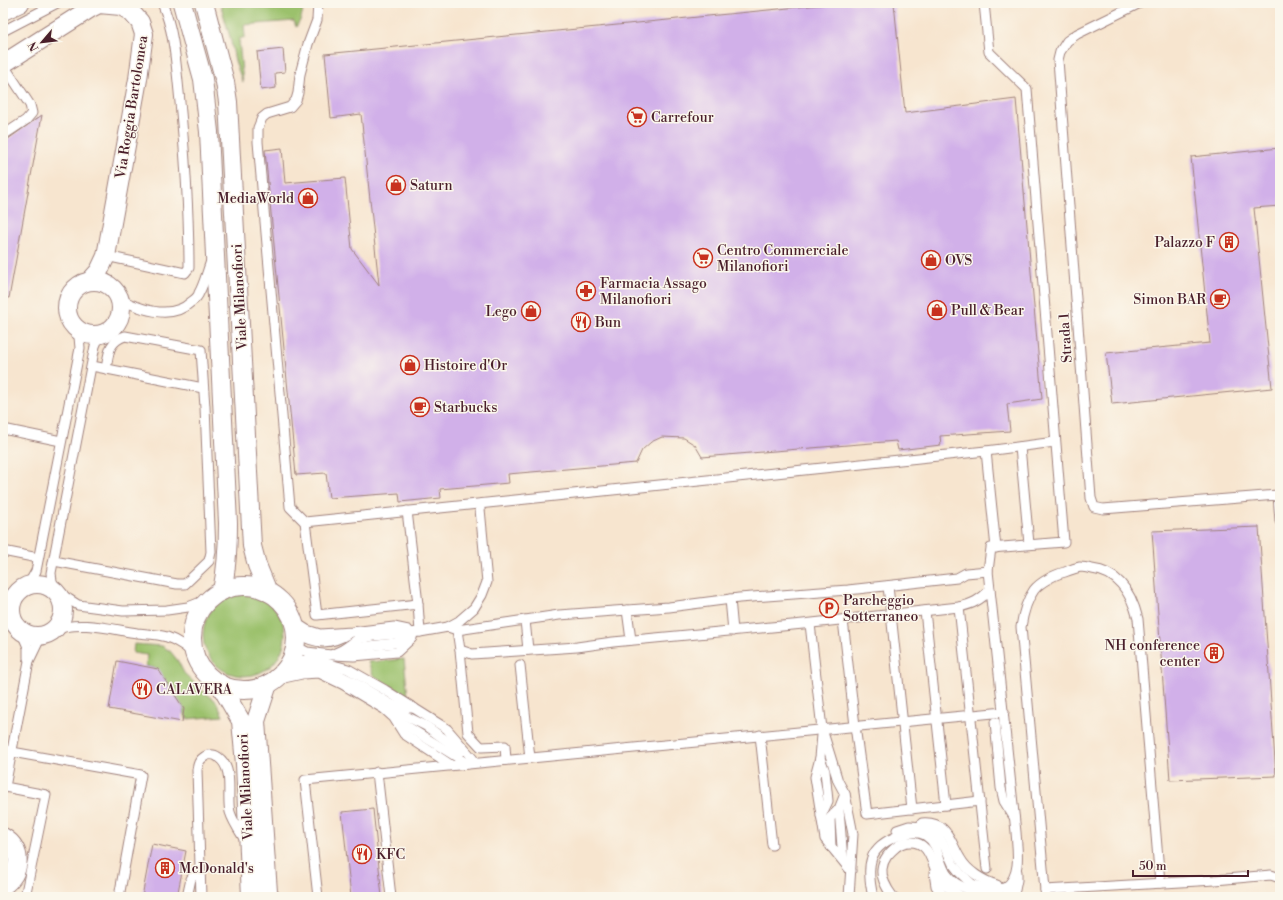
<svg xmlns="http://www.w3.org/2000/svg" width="1283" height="900" viewBox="0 0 1283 900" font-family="'Libre Bodoni',serif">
	<rect width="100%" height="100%" fill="#fbf7ec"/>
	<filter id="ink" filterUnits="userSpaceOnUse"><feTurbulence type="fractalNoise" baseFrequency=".025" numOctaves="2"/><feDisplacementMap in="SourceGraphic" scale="8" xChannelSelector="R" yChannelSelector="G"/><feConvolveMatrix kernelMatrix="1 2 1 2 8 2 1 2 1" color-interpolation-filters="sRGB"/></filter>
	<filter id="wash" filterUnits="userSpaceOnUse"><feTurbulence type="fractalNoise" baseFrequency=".012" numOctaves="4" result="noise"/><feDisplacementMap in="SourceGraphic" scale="16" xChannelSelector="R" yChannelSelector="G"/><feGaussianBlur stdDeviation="0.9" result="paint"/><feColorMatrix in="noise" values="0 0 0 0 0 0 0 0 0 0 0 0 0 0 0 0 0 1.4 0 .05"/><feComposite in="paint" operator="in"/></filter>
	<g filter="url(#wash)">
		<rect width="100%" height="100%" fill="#f7e5cf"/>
		<g fill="#9bc16c" stroke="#72704c">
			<path d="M 220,3 L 303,3 C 303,13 302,19 296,27 L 294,21 L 244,25 L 245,37 L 239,39 L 243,83 L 235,61 L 230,37 Z"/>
			<circle cx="244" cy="635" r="41"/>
			<polygon points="134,644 162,646 170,651 178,661 184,673 203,691 216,701 223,716 186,719 184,709 158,669 146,666 147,655 133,653"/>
			<polygon points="404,659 408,697 373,675 368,662"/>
		</g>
		<g id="blocks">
			<g fill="#d1b0e9">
				<polygon points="839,3 894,3 905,113 1016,99 1042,399 1007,404 1010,431 940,436 941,445 898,450 896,441 702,457 695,445 684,438 662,437 651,442 642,450 636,463 508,474 509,483 440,489 441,498 400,502 399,493 329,498 326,473 296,475 265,150 282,148 285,183 345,178 352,249 379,285 361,114 331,118 325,54"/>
				<polygon points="283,49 285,72 275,73 276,88 261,90 257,52"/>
				<polygon points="42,115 9,298 3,297 3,141 8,139"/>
				<polygon points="1280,148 1280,206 1254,208 1272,388 1112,404 1106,353 1210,343 1191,157"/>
				<polygon points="1259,527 1276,776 1170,780 1152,531"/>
				<polygon points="117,661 158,669 184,709 182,722 109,709"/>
				<polygon points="373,809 382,897 351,897 342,812"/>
				<polygon points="152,844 186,851 177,897 142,897"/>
			</g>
		</g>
	</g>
	<g filter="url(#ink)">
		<use href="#blocks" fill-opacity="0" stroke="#a0827d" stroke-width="1"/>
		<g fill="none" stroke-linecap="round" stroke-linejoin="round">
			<defs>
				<g id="lane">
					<polyline points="318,3 317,20 308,44 300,74 298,93 296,100 290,107 267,114 262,118 258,128 258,142 290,507 305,522 317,615 418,604 420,632"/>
					<polyline points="1140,3 1077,34 1067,41 1060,52 1058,60 1091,498 1094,507 1103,509 1278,495 1280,521"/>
					<polyline points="3,31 57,3"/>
					<polyline points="3,64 30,105 32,113 26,120 5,134"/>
					<path d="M 106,256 L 185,273 L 189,268 C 189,209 185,151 179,92 C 176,63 174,30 162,3"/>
					<path d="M 118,298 C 139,309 171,321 191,302 C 194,300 198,297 199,293 C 204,284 207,272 211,261"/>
					<polyline points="107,331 98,339 95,346 51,573 52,581 56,591 78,605 123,611 167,610 188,607 211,598"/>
					<polyline points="92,366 203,388"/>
					<polyline points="3,429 61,441"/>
					<polyline points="1020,447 1029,544"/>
					<polyline points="407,511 418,604"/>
					<polyline points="305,522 986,451"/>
					<polyline points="996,548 986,451 1055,442"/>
					<polyline points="3,551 38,558"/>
					<path d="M 54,561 L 177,584 L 185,584 L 209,561 L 211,552 L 205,407 L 201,350 L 125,336 C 108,342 109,353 106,369"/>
					<polyline points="25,586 31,580 36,571 80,348 79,337 71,323"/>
					<polyline points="888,586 912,809"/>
					<polyline points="730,599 733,631"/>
					<polyline points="959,607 987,869"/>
					<polyline points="627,610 631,640"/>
					<polyline points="925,611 946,805"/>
					<polyline points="525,620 528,650"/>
					<polyline points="843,620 855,726 867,814 980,801"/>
					<polyline points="293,621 307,630 320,634 352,632 394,627 408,630"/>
					<polyline points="810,624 822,729 838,781 845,794 853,834 849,897"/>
					<polyline points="448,627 459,621 474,608 482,595 487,582 480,509"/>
					<path d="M 54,630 C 80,620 110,629 137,633 C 146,634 158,634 167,637 C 179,641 187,648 196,656"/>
					<polyline points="457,630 460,650 468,733 481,747 505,746 506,760"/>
					<polyline points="21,631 28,647 28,658"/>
					<path d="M 296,633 C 317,645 330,645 350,633"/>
					<polyline points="295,646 307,652 331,655 344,649 395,643 413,635"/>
					<polyline points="344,649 358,639 374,636 420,632 448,627 457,630 559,615 669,607 739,598 848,590 957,578 966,573 988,571"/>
					<path d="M 460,650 L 472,654 L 577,647 L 613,642 L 803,624 L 959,607 C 973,604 980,600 990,590"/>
					<polyline points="333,655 354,656 397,652 412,638"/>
					<polyline points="291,662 307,660 319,661 348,669 385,690 447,729 473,759"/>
					<polyline points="520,665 530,758"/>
					<path d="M 283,672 C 321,658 347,679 379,697 C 384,700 389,704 395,706 C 400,708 408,708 414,708"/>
					<polyline points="275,680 302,674 319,673 342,684 384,709 394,718 404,734 451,765"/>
					<polyline points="387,710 406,716 426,726 461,751"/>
					<polyline points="397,720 468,764"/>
					<polyline points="995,722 1001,788 1004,801 1014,817"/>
					<polyline points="760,735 772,845"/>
					<polyline points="822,735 820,758 815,777 825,839 851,871"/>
					<polyline points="12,752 141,775 119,897"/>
					<polyline points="820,758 825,771 828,801 821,816"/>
					<polyline points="377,772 391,897"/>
					<polyline points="839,809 843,860"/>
					<path d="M 922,823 C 948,821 950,842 960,858 C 967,871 983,881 997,885"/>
					<polyline points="897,830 909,826 926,827 938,835 946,849 953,864 960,873 972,884 983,888 990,887"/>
					<polyline points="831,847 830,818 839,809 845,794"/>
					<polyline points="934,873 936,886 944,897"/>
					<path d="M 1045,890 L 1021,627 C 1023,614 1026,601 1034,590 C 1040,582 1056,574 1065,572 C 1070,570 1075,568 1080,567 C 1084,567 1088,568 1092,569 C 1119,572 1132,595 1138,619 L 1160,883"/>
					<polyline points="25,897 46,795 5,787 29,661 41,636"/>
					<polyline points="187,897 191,879 200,867"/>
					<path d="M 201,897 L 197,770 C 198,764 199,760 204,757 C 208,754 214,754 218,757 C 235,769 226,795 230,812 C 233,822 240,832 245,840"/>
					<polyline points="318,897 305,780 1004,712"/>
					<path d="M 873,897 C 866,866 867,846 901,835 C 908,833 918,831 925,835 C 940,844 938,864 948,876 C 952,881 958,885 963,887 C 976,894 983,894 997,890 C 1000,889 1004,888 1006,887 C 1022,875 1017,849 1016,832 L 988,571 L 991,548 L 1064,542 L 1027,89 L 989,52 L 984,3"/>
					<path d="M 893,897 C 887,889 881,879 882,869 C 883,859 889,853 896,847 C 900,844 905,842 910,842 C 931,842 931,864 939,877 C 945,887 953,891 962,897"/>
					<polyline points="1004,897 1015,890 1017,880 1017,872"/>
					<polyline points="1046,897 1045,890 1215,880 1271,875 1280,878"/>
				</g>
				<g id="street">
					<path d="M 182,3 L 203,79 L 209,132 L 228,523 C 228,547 227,568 222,591"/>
					<polyline points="204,3 225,82 228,102 252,546 257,565 268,592"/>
					<polyline points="3,11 20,3"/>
					<polyline points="3,64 91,8 99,4 121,6 131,12 140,22 144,34 138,79 106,256 99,271 90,281"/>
					<circle cx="94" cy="308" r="27"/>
					<circle cx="37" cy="610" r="26"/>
					<circle cx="244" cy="638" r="52"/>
					<polyline points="219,683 241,721 245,764 251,897"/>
					<polyline points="268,684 256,721 268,892 270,897"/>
					<path d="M 3,837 C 24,849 21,873 3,886"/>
				</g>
			</defs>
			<use href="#lane" stroke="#a0827d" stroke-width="11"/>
			<use href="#street" stroke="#a0827d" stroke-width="20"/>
			<use href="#lane" stroke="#fff" stroke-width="9"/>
			<use href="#street" stroke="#fff" stroke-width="18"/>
		</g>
	</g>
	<defs>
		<symbol id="supermarket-ring" viewBox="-11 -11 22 22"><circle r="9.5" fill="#fbf7ec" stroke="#c8321e" stroke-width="1.5"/><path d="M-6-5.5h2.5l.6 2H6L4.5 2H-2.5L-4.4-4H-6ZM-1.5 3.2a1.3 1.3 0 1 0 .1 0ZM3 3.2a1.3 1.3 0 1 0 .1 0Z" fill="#c8321e"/></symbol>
		<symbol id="shop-ring" viewBox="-11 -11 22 22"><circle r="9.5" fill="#fbf7ec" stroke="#c8321e" stroke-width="1.5"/><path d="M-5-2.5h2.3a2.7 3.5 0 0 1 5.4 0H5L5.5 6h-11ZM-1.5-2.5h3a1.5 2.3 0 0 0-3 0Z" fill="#c8321e"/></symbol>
		<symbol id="building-ring" viewBox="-11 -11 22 22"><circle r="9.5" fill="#fbf7ec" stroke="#c8321e" stroke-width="1.5"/><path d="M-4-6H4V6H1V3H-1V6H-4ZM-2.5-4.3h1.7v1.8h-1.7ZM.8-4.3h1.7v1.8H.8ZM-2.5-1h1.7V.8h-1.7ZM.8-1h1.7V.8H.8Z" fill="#c8321e"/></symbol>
		<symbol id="pharmacy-ring" viewBox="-11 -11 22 22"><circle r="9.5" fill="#fbf7ec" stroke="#c8321e" stroke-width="1.5"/><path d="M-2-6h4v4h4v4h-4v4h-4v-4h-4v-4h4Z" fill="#c8321e"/></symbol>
		<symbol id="cafe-ring" viewBox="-11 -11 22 22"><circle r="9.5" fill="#fbf7ec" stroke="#c8321e" stroke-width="1.5"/><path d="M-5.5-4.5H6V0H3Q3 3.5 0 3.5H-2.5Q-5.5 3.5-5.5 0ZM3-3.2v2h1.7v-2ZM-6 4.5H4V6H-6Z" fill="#c8321e"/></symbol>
		<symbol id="restaurant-ring" viewBox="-11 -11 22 22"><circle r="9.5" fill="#fbf7ec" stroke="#c8321e" stroke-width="1.5"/><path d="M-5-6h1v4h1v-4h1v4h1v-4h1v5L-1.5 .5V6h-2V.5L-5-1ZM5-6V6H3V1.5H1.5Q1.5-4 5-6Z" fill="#c8321e"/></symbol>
		<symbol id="parking-ring" viewBox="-11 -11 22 22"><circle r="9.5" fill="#fbf7ec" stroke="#c8321e" stroke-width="1.5"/><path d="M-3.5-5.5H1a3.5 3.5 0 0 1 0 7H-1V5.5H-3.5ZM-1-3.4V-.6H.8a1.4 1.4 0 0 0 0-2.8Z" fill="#c8321e"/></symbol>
	</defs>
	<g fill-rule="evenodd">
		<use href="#supermarket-ring" x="626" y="106" width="22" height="22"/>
		<use href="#shop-ring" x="385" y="174" width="22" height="22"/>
		<use href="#shop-ring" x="297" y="187" width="22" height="22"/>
		<use href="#building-ring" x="1218" y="231" width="22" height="22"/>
		<use href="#supermarket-ring" x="692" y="247" width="22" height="22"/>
		<use href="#shop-ring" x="920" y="249" width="22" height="22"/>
		<use href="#pharmacy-ring" x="575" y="280" width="22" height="22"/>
		<use href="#cafe-ring" x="1209" y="288" width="22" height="22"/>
		<use href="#shop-ring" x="926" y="299" width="22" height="22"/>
		<use href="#shop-ring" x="520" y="300" width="22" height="22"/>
		<use href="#restaurant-ring" x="570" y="311" width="22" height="22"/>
		<use href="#shop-ring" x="399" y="354" width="22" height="22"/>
		<use href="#cafe-ring" x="409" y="396" width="22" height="22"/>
		<use href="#parking-ring" x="818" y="597" width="22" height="22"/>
		<use href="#building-ring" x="1203" y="642" width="22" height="22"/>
		<use href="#restaurant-ring" x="131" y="678" width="22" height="22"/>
		<use href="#restaurant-ring" x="351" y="843" width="22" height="22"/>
		<use href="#building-ring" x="154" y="857" width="22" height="22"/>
	</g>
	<g text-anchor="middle" stroke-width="3" stroke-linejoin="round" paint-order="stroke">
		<g font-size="14" fill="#4a1f2b" stroke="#fbf7ec">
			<text transform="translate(131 107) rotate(-81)" y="5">Via Roggia Bartolomea</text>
			<text transform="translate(239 297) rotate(-93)" y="5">Viale Milanofiori</text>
			<text transform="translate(1065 338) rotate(-94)" y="5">Strada 1</text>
			<text transform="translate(245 787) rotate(-93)" y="5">Viale Milanofiori</text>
		</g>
		<g font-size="14" fill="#4a1f2b" stroke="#fbf7ec" text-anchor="start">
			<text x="651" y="122">Carrefour</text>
			<text x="410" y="190">Saturn</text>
			<text x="294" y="203" text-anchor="end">MediaWorld</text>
			<text x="1215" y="247" text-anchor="end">Palazzo F</text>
			<text x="717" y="255">Centro Commerciale<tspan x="717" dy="16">Milanofiori</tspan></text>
			<text x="945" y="265">OVS</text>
			<text x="600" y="288">Farmacia Assago<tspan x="600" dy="16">Milanofiori</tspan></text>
			<text x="1206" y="304" text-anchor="end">Simon BAR</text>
			<text x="951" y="315">Pull &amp; Bear</text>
			<text x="517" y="316" text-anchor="end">Lego</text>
			<text x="595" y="327">Bun</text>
			<text x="424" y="370">Histoire d'Or</text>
			<text x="434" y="412">Starbucks</text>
			<text x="843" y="605">Parcheggio<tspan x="843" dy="16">Sotterraneo</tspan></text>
			<text x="1200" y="650" text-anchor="end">NH conference<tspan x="1200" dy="16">center</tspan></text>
			<text x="156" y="694">CALAVERA</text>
			<text x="376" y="859">KFC</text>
			<text x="179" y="873">McDonald's</text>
		</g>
	</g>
	<rect width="1283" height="900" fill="none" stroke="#fbf7ec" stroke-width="16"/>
	<g transform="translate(42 42) rotate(242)" stroke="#fbf7ec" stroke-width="3" paint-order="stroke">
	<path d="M0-3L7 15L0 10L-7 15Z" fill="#4a1f2b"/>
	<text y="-6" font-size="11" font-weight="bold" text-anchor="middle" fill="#4a1f2b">N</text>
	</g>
	<path d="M1133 870v6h115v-6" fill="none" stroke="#4a1f2b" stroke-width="2"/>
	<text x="1139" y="870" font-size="12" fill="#4a1f2b" stroke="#fbf7ec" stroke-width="3" paint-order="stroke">50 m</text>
</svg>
